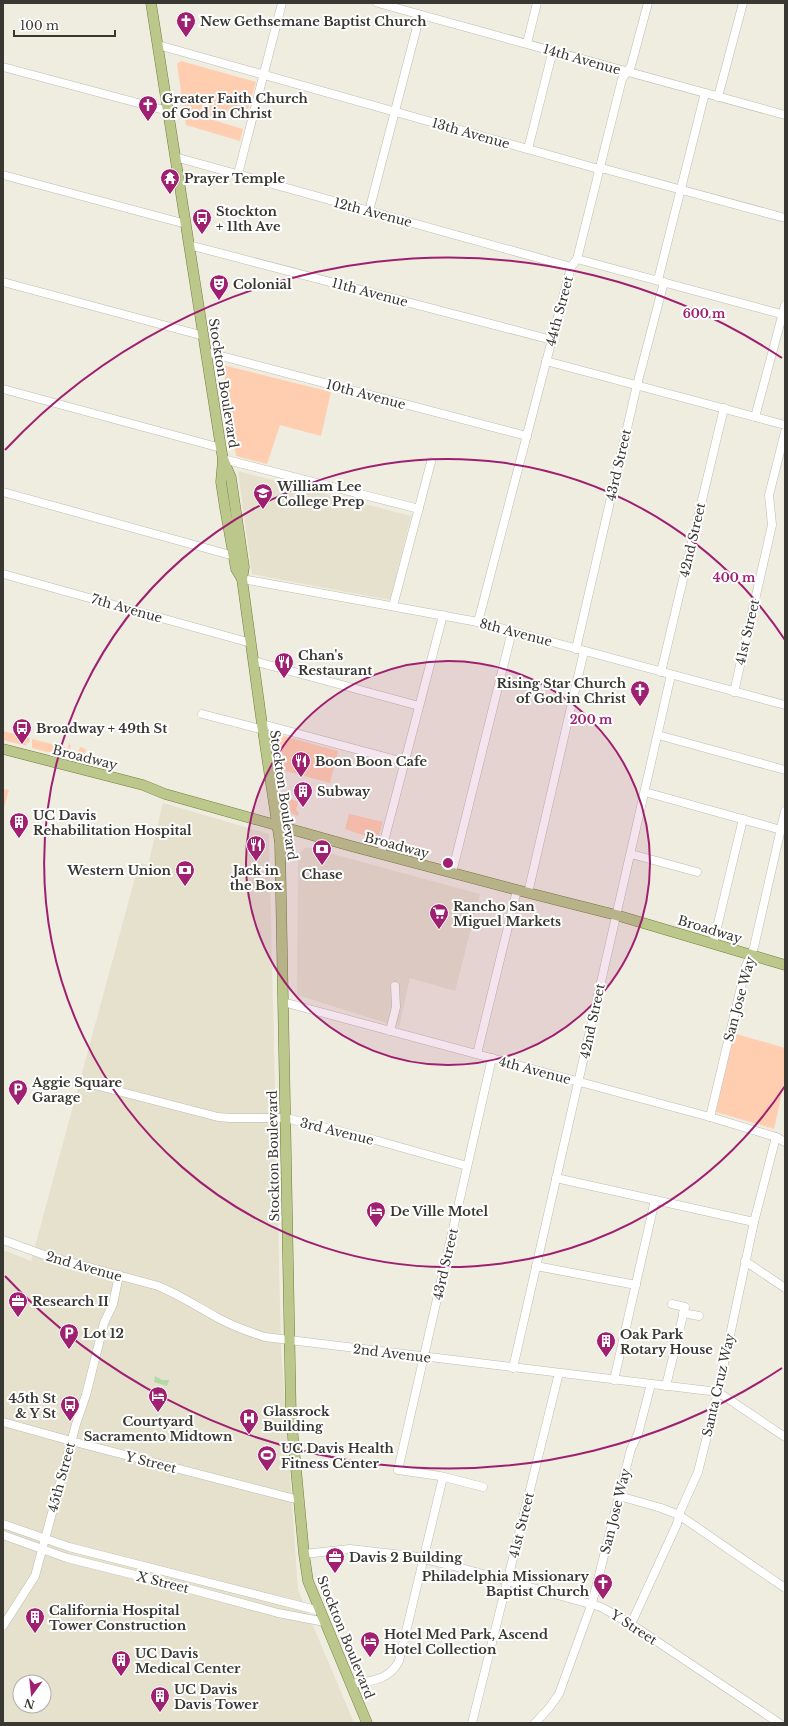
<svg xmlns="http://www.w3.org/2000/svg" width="788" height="1726" viewBox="0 0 788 1726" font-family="'Libre Baskerville',serif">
	<rect width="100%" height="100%" fill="#efece0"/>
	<g fill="#e5e1cd" fill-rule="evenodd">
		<polygon points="238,471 411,516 390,600 252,574"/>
		<path d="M 163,803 L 269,834 L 281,1348 L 298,1590 L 354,1723 L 3,1723 L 3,1250 L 31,1261 L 139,863 L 148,865 ZM 20,1682 L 44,1682 L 44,1706 L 20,1706 Z"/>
		<polygon points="307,847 480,894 455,991 410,978 399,1027 297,995 298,854"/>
	</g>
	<g fill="#ffceb1">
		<polygon points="181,61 256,82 246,116 214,107 210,119 243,129 240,141 186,125 177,64"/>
		<polygon points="223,365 331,392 321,436 280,425 267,464 236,456"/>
		<polygon points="3,731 30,738 29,743 27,743 26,746 3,740"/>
		<polygon points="280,735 338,751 330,783 282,770 278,740"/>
		<polygon points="32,739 68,748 69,743 71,746 68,757 32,748"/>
		<polygon points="80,747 86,749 83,761 76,759"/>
		<polygon points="3,789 9,790 3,812"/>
		<polygon points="287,798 298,802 296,810 299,813 298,816 289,812"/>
		<polygon points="349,814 383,822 378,838 374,839 345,829"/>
		<polygon points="733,1033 785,1048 785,1079 774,1129 716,1112"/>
	</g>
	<polygon fill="#b1d9aa" points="155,1376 162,1380 169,1380 167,1386 154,1382"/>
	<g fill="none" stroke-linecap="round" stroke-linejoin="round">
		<defs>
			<g id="minor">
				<polyline points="378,3 785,115"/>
				<polyline points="527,43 537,3"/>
				<polyline points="158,45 595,168 605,169 785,218"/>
				<polyline points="3,67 168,111"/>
				<polyline points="718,97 743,3"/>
				<polyline points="528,149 553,50"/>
				<polyline points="175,157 571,267"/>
				<polyline points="238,174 282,3"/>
				<polyline points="3,175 186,224"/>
				<polyline points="369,211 420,15"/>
				<polyline points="189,245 552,340"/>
				<polyline points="577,259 785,315"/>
				<polyline points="658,280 705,93"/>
				<polyline points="3,282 204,336"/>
				<polyline points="206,352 527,436"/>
				<polyline points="546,361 785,425"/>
				<polyline points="3,389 221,448"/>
				<polyline points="755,417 785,305"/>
				<polyline points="223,459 419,509"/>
				<polyline points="3,492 234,556"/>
				<polyline points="3,574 251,643"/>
				<polyline points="242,579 478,622 785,705"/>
				<polyline points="393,606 431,462"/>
				<polyline points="478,622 571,267 577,259 622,79 631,66 648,3"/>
				<polyline points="576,649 637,385 664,282"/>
				<polyline points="254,661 419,706"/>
				<polyline points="661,672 724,408"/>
				<polyline points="734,692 772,525 769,495 785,432"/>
				<polyline points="202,714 264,730"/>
				<polyline points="262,724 404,762"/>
				<polyline points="658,735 785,770"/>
				<polyline points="645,792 781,830"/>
				<polyline points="381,853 443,615"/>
				<polyline points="631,854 697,872"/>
				<polyline points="452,873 512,631"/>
				<polyline points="528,893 584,651"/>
				<polyline points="713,944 743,819"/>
				<polyline points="283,1002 710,1117 776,1137 785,1142"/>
				<polyline points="390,1031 396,1007 395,986"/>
				<polyline points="477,1054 517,890"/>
				<polyline points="87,1083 218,1117 230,1118 286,1118 375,1140 467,1166"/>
				<polyline points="710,1117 746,966 754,947 785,811"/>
				<polyline points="556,1178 754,1222"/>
				<path d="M 3,1240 L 47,1256 L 158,1286 C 180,1295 198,1307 218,1318 C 233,1326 249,1332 265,1337 L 718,1392 L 785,1437"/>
				<polyline points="745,1261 785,1288"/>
				<polyline points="536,1266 636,1285"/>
				<polyline points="683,1313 699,1316"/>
				<polyline points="513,1368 671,675"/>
				<polyline points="614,1380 655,1200"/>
				<polyline points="666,1386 685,1307 672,1304"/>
				<polyline points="3,1422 71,1441 299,1500"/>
				<polyline points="483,1487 440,1476 398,1470 492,1058"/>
				<polyline points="619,1496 661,1508 679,1515 785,1588"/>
				<polyline points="3,1524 69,1547 320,1611"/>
				<polyline points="3,1535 67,1558 179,1586 278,1613 325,1622"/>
				<polyline points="304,1554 350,1549 412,1556 454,1566 601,1607 631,1624 779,1723"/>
				<polyline points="631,1624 677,1524 680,1512 698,1472 718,1392 754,1222 776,1137"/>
				<polyline points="3,1626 35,1576 76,1424 86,1395 104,1323 113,1304 119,1275"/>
				<path d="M 351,1684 C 370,1681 389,1681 399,1661 L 443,1477"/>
				<polyline points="472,1723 559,1373"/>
				<polyline points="535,1723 549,1708 559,1694 592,1603 631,1449 638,1434 651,1384"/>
			</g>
			<g id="major">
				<polyline points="151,3 221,448 223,459 221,482 225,508 236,569 242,579"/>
				<polyline points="223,459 231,478 244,567 242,579 262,724 280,843 291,1416 304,1554 308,1581 367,1723"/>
				<polyline points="3,749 143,785 165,794 351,846 517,890 616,915 785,965"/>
			</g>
		</defs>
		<use href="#minor" stroke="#bebcb0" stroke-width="9"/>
		<use href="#major" stroke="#717d39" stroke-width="11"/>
		<use href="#minor" stroke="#fff" stroke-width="8"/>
		<use href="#major" stroke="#bcc78b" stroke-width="10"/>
	</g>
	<circle cx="448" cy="863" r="202" fill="#9f1f71" fill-opacity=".12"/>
	<g fill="none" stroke="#9f1f71" stroke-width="2">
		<circle cx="448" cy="863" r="202"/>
		<path d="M785 1086A404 404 0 1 1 785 640"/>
		<path d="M782 1368A606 606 0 0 1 5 1276M5 450A606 606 0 0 1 782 358"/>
	</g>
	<defs>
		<symbol id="church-pin" viewBox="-11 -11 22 30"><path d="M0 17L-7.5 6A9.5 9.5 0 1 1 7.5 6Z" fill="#9f1f71" stroke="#fff"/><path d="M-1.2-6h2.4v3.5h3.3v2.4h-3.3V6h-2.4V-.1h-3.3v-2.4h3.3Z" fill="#fff"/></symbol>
		<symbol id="temple-pin" viewBox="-11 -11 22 30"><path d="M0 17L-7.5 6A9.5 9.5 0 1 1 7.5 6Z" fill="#9f1f71" stroke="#fff"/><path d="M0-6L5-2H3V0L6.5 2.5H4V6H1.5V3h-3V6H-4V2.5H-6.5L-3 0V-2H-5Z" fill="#fff"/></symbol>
		<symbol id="bus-pin" viewBox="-11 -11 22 30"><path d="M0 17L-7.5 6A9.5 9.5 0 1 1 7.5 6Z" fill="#9f1f71" stroke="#fff"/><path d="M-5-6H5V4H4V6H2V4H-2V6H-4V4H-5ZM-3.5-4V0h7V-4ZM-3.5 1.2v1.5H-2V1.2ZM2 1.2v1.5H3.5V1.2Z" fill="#fff"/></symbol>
		<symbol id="theatre-pin" viewBox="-11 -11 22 30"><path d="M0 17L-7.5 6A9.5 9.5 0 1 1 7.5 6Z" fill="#9f1f71" stroke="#fff"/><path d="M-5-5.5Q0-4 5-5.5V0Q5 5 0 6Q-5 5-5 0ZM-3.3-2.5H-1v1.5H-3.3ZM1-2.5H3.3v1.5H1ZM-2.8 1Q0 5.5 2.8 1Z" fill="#fff"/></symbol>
		<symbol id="school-pin" viewBox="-11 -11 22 30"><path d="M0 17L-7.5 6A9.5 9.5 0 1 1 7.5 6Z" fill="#9f1f71" stroke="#fff"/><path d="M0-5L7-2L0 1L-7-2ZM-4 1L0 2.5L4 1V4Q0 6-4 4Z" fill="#fff"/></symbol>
		<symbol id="restaurant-pin" viewBox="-11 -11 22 30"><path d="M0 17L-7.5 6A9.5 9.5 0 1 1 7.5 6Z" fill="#9f1f71" stroke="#fff"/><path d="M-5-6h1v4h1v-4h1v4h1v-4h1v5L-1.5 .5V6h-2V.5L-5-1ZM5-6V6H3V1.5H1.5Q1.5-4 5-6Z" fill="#fff"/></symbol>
		<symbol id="building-pin" viewBox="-11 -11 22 30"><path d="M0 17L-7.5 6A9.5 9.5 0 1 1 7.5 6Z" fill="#9f1f71" stroke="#fff"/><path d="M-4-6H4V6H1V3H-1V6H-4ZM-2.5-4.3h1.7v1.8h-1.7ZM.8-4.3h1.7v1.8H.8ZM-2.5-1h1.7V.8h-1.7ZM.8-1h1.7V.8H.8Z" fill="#fff"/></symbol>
		<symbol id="bank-pin" viewBox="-11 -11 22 30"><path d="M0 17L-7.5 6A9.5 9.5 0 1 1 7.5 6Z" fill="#9f1f71" stroke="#fff"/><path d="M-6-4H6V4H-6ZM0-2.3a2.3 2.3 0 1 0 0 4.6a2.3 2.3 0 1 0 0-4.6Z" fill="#fff"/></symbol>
		<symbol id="supermarket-pin" viewBox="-11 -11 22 30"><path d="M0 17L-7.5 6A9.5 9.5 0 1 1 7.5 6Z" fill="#9f1f71" stroke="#fff"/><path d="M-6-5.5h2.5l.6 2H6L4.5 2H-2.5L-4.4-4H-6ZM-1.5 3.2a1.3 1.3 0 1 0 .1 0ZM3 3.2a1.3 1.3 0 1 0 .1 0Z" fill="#fff"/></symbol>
		<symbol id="parking-pin" viewBox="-11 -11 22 30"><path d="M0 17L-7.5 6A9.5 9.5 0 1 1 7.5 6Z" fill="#9f1f71" stroke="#fff"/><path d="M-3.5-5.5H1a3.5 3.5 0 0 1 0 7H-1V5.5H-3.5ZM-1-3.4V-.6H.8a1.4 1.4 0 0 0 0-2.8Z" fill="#fff"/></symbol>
		<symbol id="hotel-pin" viewBox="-11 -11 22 30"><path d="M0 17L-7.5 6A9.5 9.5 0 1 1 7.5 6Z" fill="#9f1f71" stroke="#fff"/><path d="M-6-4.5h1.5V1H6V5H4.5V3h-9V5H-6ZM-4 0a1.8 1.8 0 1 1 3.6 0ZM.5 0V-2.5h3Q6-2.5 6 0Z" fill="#fff"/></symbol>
		<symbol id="office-pin" viewBox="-11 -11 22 30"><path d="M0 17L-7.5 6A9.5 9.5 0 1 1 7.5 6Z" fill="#9f1f71" stroke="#fff"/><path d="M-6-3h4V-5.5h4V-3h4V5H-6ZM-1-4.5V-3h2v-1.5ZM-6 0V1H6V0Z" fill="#fff"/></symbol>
		<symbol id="hospital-pin" viewBox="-11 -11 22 30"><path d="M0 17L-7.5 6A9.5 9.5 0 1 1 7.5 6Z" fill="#9f1f71" stroke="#fff"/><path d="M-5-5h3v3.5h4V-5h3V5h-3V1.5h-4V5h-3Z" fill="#fff"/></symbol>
		<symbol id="stadium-pin" viewBox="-11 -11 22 30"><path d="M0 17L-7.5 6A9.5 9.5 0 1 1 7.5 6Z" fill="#9f1f71" stroke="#fff"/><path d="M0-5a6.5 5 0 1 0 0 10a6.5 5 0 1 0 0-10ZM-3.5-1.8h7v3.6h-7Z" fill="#fff"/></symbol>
	</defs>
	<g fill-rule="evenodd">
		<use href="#church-pin" x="175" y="10" width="22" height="30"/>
		<use href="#church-pin" x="137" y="94" width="22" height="30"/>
		<use href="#temple-pin" x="159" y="167" width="22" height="30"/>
		<use href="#bus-pin" x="191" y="207" width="22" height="30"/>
		<use href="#theatre-pin" x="208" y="273" width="22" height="30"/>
		<use href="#school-pin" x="252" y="482" width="22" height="30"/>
		<use href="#restaurant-pin" x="273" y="651" width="22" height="30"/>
		<use href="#church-pin" x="629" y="679" width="22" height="30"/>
		<use href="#bus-pin" x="11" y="717" width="22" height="30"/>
		<use href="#restaurant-pin" x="290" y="750" width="22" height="30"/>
		<use href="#building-pin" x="292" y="780" width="22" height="30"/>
		<use href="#building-pin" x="8" y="811" width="22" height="30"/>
		<use href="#restaurant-pin" x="245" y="834" width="22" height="30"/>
		<use href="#bank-pin" x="311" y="838" width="22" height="30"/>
		<use href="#bank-pin" x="174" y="859" width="22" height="30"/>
		<use href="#supermarket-pin" x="428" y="902" width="22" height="30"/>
		<use href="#parking-pin" x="7" y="1078" width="22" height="30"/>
		<use href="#hotel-pin" x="365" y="1200" width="22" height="30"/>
		<use href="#office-pin" x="7" y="1290" width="22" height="30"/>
		<use href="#parking-pin" x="58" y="1322" width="22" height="30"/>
		<use href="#building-pin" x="595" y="1330" width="22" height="30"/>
		<use href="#hotel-pin" x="147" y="1385" width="22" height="30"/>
		<use href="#bus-pin" x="59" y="1394" width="22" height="30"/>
		<use href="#hospital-pin" x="238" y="1407" width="22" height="30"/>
		<use href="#stadium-pin" x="256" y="1444" width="22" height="30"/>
		<use href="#office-pin" x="324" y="1546" width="22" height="30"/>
		<use href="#church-pin" x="592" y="1572" width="22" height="30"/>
		<use href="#building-pin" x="24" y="1606" width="22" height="30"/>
		<use href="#hotel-pin" x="359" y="1630" width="22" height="30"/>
		<use href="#building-pin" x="110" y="1649" width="22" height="30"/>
		<use href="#building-pin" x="149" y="1685" width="22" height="30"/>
	</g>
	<g text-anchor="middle" stroke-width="4" stroke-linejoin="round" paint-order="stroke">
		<g font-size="13" font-weight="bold" fill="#383732" stroke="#fff" text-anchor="start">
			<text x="200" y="26">New Gethsemane Baptist Church</text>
			<text x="162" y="103">Greater Faith Church<tspan x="162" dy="15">of God in Christ</tspan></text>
			<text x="184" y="183">Prayer Temple</text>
			<text x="216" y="216">Stockton<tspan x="216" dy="15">+ 11th Ave</tspan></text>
			<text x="233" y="289">Colonial</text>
			<text x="277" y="491">William Lee<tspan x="277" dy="15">College Prep</tspan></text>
			<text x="298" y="660">Chan's<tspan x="298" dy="15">Restaurant</tspan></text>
			<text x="626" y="688" text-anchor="end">Rising Star Church<tspan x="626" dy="15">of God in Christ</tspan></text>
			<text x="36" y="733">Broadway + 49th St</text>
			<text x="315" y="766">Boon Boon Cafe</text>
			<text x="317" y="796">Subway</text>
			<text x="33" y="820">UC Davis<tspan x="33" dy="15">Rehabilitation Hospital</tspan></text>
			<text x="171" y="875" text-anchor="end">Western Union</text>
			<text x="256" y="875" text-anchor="middle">Jack in<tspan x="256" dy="15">the Box</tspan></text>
			<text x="322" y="879" text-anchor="middle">Chase</text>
			<text x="453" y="911">Rancho San<tspan x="453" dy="15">Miguel Markets</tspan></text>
			<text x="32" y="1087">Aggie Square<tspan x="32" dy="15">Garage</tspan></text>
			<text x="390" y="1216">De Ville Motel</text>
			<text x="32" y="1306">Research II</text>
			<text x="83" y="1338">Lot 12</text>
			<text x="620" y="1339">Oak Park<tspan x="620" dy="15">Rotary House</tspan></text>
			<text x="56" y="1403" text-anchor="end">45th St<tspan x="56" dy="15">&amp; Y St</tspan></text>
			<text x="263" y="1416">Glassrock<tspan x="263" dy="15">Building</tspan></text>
			<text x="158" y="1426" text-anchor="middle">Courtyard<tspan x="158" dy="15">Sacramento Midtown</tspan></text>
			<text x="281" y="1453">UC Davis Health<tspan x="281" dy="15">Fitness Center</tspan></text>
			<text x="349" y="1562">Davis 2 Building</text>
			<text x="589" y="1581" text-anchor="end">Philadelphia Missionary<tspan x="589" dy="15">Baptist Church</tspan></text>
			<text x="49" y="1615">California Hospital<tspan x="49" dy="15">Tower Construction</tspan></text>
			<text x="384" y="1639">Hotel Med Park, Ascend<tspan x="384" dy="15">Hotel Collection</tspan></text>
			<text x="135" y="1658">UC Davis<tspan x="135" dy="15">Medical Center</tspan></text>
			<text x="174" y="1694">UC Davis<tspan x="174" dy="15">Davis Tower</tspan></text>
		</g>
		<g font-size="13" fill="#383732" stroke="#fff">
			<text transform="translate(582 59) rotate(16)" y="5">14th Avenue</text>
			<text transform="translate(471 133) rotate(16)" y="5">13th Avenue</text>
			<text transform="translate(373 212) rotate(15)" y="5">12th Avenue</text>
			<text transform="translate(370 292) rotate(15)" y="5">11th Avenue</text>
			<text transform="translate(559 311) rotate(-75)" y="5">44th Street</text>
			<text transform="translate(224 383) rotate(81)" y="5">Stockton Boulevard</text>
			<text transform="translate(366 394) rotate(15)" y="5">10th Avenue</text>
			<text transform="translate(618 465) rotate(-77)" y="5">43rd Street</text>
			<text transform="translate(692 540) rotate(-77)" y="5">42nd Street</text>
			<text transform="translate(127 608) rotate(16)" y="5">7th Avenue</text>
			<text transform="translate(516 632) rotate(15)" y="5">8th Avenue</text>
			<text transform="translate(747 632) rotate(-77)" y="5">41st Street</text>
			<text transform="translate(85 757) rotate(14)" y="5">Broadway</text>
			<text transform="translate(284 795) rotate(82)" y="5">Stockton Boulevard</text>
			<text transform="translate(397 845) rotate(15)" y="5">Broadway</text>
			<text transform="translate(710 929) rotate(17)" y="5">Broadway</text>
			<text transform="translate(739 999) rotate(-75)" y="5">San Jose Way</text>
			<text transform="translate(592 1021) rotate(-78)" y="5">42nd Street</text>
			<text transform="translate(535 1070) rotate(15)" y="5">4th Avenue</text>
			<text transform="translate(337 1131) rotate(14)" y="5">3rd Avenue</text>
			<text transform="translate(273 1156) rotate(-91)" y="5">Stockton Boulevard</text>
			<text transform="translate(445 1264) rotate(-77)" y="5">43rd Street</text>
			<text transform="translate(84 1266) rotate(16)" y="5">2nd Avenue</text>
			<text transform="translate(392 1353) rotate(7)" y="5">2nd Avenue</text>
			<text transform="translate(718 1385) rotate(-77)" y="5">Santa Cruz Way</text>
			<text transform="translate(151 1462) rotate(14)" y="5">Y Street</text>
			<text transform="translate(61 1477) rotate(-75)" y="5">45th Street</text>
			<text transform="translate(615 1511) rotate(-76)" y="5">San Jose Way</text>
			<text transform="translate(521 1525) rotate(-76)" y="5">41st Street</text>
			<text transform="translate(163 1582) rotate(14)" y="5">X Street</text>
			<text transform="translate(634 1627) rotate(33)" y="5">Y Street</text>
			<text transform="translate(346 1637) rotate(68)" y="5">Stockton Boulevard</text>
		</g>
	</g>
	<circle cx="448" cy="863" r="6" fill="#9f1f71" stroke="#fff" stroke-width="2"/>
	<g font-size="12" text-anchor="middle" font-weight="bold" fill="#9f1f71" stroke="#fff" stroke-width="4" stroke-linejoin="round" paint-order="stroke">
		<text x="704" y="318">600 m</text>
		<text x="734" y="582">400 m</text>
		<text x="591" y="724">200 m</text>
	</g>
	<rect width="788" height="1726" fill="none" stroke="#383732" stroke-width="8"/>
	<g transform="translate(32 1694) rotate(195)"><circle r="19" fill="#ffffff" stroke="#afafad"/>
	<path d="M0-3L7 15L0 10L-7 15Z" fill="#9f1f71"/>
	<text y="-6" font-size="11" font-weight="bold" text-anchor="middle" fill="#383732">N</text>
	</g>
	<path d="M14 30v6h101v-6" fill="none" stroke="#383732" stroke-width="2"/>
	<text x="20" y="30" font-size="12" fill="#383732" stroke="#ffffff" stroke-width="3" paint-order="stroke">100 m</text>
</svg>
